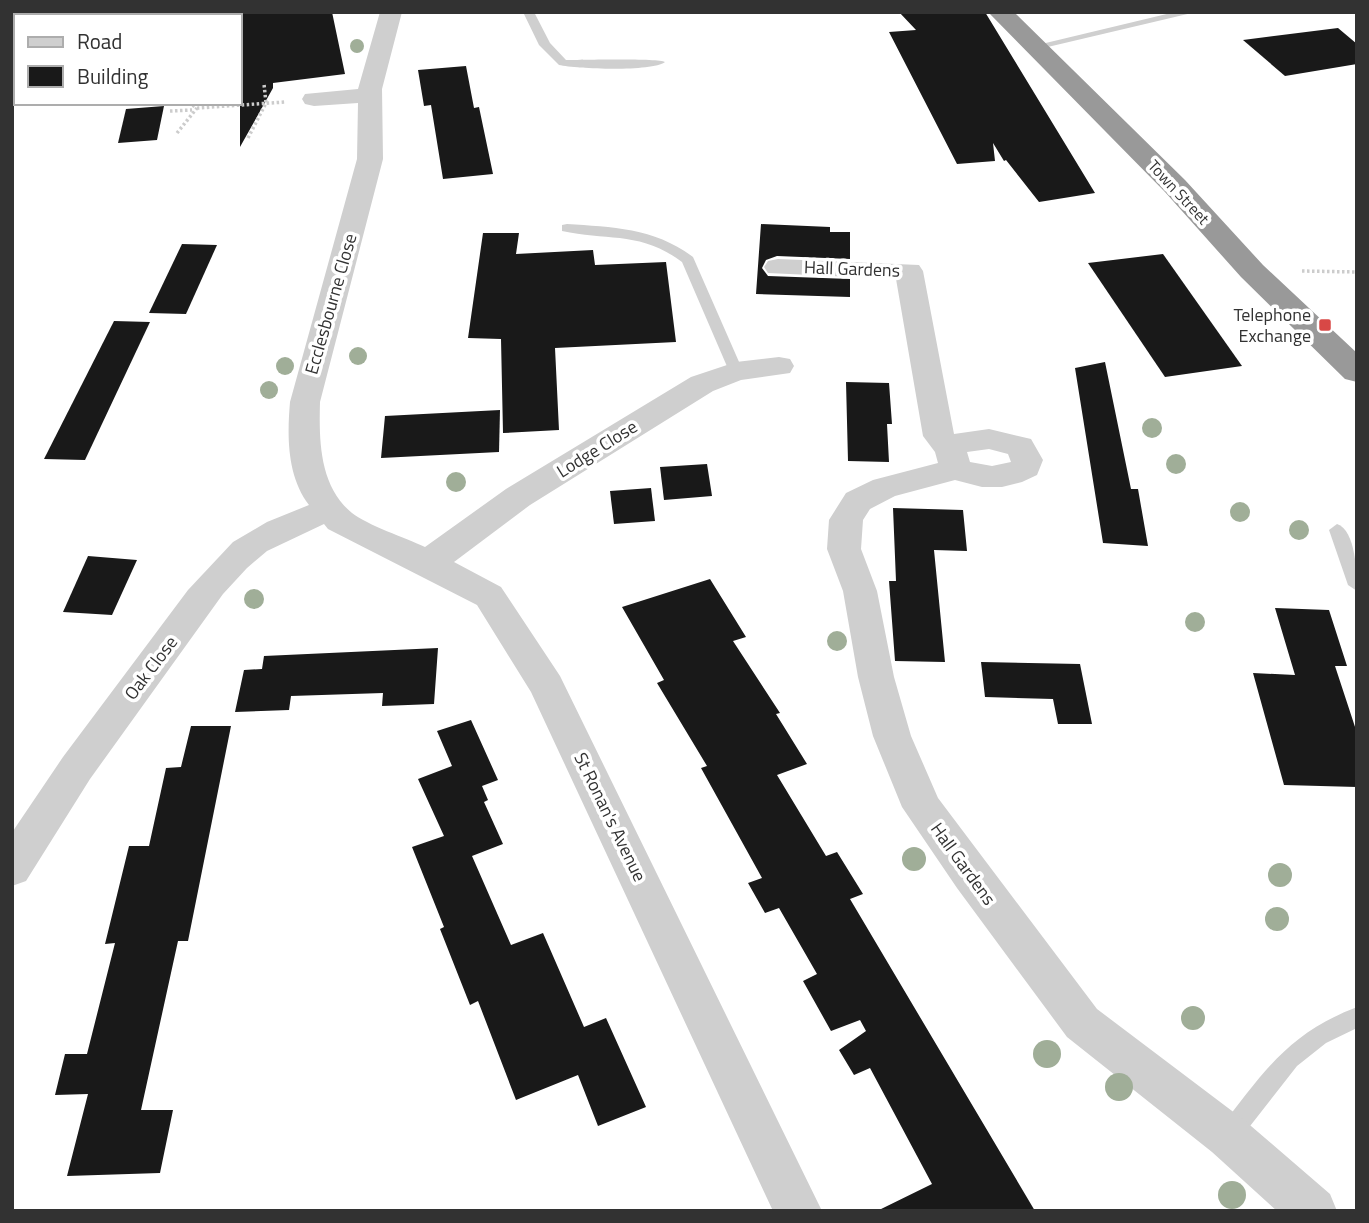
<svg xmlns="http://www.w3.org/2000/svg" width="1369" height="1223" viewBox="0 0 1369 1223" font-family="'Titillium Web',sans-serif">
	<rect width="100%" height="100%" fill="#fff"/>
	<g fill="#191919">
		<polygon points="240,12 332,12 345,74 273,83 273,88 240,147"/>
		<polygon points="899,12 985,12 1095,193 1039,202 1006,160 1004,161 993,143 995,161 957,164 889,32 916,30"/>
		<polygon points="1338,28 1357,44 1357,64 1285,76 1243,40"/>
		<polygon points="466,66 474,108 479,107 493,174 443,179 431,105 424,106 418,70"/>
		<polygon points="164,106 157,140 118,143 126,109"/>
		<polygon points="761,224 830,227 830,232 850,232 850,259 777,256 766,260 762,268 768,276 850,279 850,297 756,294"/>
		<polygon points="483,233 519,233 516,254 593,250 595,265 666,262 676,342 555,348 559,430 503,433 501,339 468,338"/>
		<polygon points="182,244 217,245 186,314 149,313"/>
		<polygon points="1163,254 1242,366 1165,377 1088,263"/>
		<polygon points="114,321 150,322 85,460 44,459"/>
		<polygon points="1105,362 1131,489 1138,489 1148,546 1103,543 1075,368"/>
		<polygon points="846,382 889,383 892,424 887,424 889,462 848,461"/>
		<polygon points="500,410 499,452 381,458 385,416"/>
		<polygon points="707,464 712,496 664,500 660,467"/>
		<polygon points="651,488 655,521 614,524 610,491"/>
		<polygon points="893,508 963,510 967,551 934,550 945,662 895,661 889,581 896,581"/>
		<polygon points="88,556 137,560 112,615 63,612"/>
		<polygon points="710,579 746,637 733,641 780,713 776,714 807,764 777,775 826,856 837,852 863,894 850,899 1035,1211 877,1211 932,1184 870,1068 854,1075 839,1050 866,1031 860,1020 831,1031 803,981 817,974 779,908 765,913 748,883 762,878 701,768 707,766 657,683 664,680 622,607"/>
		<polygon points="1275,608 1329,610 1347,666 1335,666 1357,733 1357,787 1284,785 1253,673 1295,675"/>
		<polygon points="438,648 434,704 382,706 383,693 291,696 289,710 235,712 244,670 262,669 264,656"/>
		<polygon points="981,662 1080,664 1092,724 1058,724 1053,699 985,697"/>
		<polygon points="471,720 498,780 482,786 488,800 484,802 503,844 472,856 511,945 543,933 584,1027 606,1018 646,1107 598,1126 578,1075 516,1100 478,1001 470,1005 440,929 444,927 412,847 444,836 418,779 452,766 437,731"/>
		<polygon points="191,726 231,726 188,941 178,941 141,1110 173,1110 160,1173 67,1176 88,1094 55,1095 65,1054 87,1054 115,943 105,944 129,846 149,846 166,768 181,767"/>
	</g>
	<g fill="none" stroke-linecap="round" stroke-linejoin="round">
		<g stroke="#ccc" stroke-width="3.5" stroke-dasharray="2.5 2.5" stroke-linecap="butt">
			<polyline points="188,103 198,108 285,102"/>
			<polyline points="170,111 192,110"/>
			<polyline points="177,133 197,108"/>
			<polyline points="248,138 266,103 264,84"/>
			<polyline points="1302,271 1357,272"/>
		</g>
		<g fill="#cfcfcf" fill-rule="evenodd">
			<polygon points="152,12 164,12 163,16 151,16"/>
			<path d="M 523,12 L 534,12 L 550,43 L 566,60 C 581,60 659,58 665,62 C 652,72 577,69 559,65 L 539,45 Z"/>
			<polygon points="1175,12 1196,12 1035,50 1029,47"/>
			<path d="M 567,224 C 612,227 655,228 693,257 L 743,371 L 741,374 L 731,374 L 729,371 L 682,262 C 641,231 608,241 562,231 L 562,225 Z"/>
			<path d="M 1337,524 C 1356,530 1357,575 1357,591 L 1348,585 L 1329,530 Z"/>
			<path d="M 1357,1007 L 1357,1028 L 1326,1043 L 1297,1066 L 1236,1144 L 1228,1147 L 1220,1144 L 1216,1136 L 1220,1128 C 1264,1072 1287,1034 1357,1007 Z"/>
		</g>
		<g fill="#cfcfcf" fill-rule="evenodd">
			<path d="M 380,12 L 402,12 L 382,89 L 383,159 L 320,402 C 319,440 319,486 352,513 C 367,525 406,538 425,547 L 506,489 L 691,377 L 736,362 L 779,357 L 790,359 L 794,366 L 790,373 L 741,380 L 713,391 L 530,505 L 454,562 L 501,587 L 560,676 L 822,1211 L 773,1211 L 531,692 L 477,605 L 328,529 L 324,524 L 267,551 L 247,568 L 223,594 L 90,779 L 26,881 L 12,886 L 13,831 L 63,757 L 188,590 L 233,542 L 267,522 L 309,505 C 287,476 287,437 290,402 L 357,159 L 358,103 L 314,106 L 305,104 L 302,99 L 305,94 L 358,89 Z"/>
			<path d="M 778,259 L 919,265 L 923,271 L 954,434 L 989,429 L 1031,439 L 1043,460 L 1037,475 L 1022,482 L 1002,487 L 982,487 L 955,480 L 895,496 L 870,509 L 863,520 L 861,549 L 877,591 L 894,677 L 911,736 L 938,798 L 1097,1009 L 1244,1120 L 1330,1194 L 1337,1211 L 1277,1211 L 1212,1152 L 1067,1037 L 957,888 L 902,807 L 873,736 L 858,677 L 843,591 L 827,549 L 829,520 L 846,493 L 873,480 L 938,463 L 935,452 L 923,436 L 896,279 L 768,273 L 764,267 L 768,261 ZM 989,449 L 1008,454 L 1011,462 L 992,466 L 970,462 L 967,452 Z"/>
		</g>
		<polygon fill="#999" fill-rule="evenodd" points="988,12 1014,12 1185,180 1263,265 1357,353 1357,382 1345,379 1241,277 1165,192"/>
	</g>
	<g fill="#a0ae98">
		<circle cx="357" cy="46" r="7"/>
		<circle cx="358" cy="356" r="9"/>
		<circle cx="285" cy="366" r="9"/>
		<circle cx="269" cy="390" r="9"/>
		<circle cx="1152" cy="428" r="10"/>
		<circle cx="1176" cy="464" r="10"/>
		<circle cx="456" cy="482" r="10"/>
		<circle cx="1240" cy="512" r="10"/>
		<circle cx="1299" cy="530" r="10"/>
		<circle cx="254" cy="599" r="10"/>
		<circle cx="1195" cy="622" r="10"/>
		<circle cx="837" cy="641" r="10"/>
		<circle cx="914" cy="859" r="12"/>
		<circle cx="1280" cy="875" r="12"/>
		<circle cx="1277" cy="919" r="12"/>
		<circle cx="1193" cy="1018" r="12"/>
		<circle cx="1047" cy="1054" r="14"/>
		<circle cx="1119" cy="1087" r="14"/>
		<circle cx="1232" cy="1195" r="14"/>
	</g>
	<rect fill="#d84846" stroke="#fff" stroke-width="2.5" x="1318" y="318" width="14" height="14" rx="3.5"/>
	<g text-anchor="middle" stroke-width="7" stroke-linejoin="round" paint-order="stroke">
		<g font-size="16" fill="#323232" stroke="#fff">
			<text transform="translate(1179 192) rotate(47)" y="6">Town Street</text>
		</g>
		<g font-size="18" fill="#323232" stroke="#fff">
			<text transform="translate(852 269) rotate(2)" y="6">Hall Gardens</text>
			<text transform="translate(331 304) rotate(-74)" y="6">Ecclesbourne Close</text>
			<text transform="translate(597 449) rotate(-32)" y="6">Lodge Close</text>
			<text transform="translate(151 668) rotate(-53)" y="6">Oak Close</text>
			<text transform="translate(610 817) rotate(64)" y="6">St Ronan's Avenue</text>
			<text transform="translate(963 864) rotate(54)" y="6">Hall Gardens</text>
		</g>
		<g font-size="18" fill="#323232" stroke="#fff" text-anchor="end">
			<text x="1311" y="321">Telephone<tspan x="1311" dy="21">Exchange</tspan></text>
		</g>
	</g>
	<rect width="1369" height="1223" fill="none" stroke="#323232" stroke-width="28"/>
	<rect x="14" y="14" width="228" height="91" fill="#ffffff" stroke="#adadad" stroke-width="2"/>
	<rect x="28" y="37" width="35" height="10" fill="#cfcfcf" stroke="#adadad" stroke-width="2"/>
	<text x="77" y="49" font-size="21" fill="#323232">Road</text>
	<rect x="28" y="66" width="35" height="21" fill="#191919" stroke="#adadad" stroke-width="2"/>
	<text x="77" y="84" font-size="21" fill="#323232">Building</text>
</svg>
